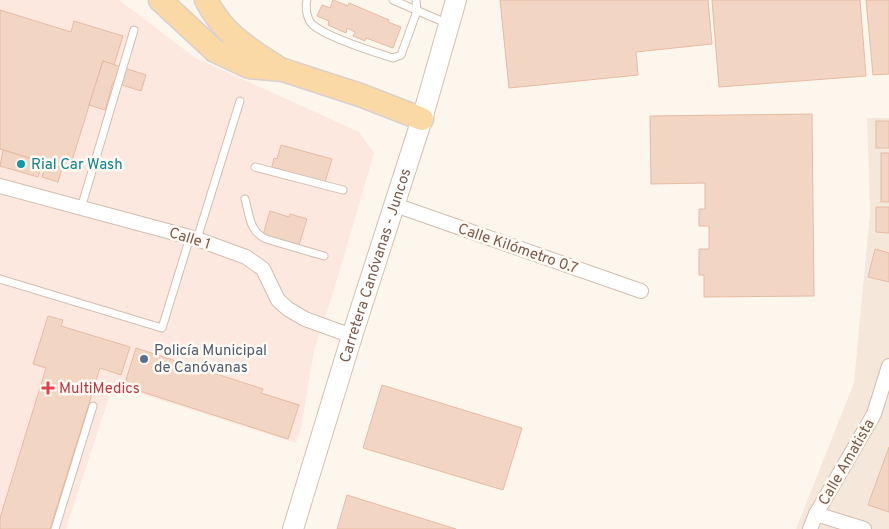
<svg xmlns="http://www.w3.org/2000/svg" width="889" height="529" viewBox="0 0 889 529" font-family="Overpass,sans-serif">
	<rect width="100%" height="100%" fill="#fdf6ec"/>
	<polygon fill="#f5e8da" points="867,118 889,118 889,529 796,529 854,383 870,212"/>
	<polygon fill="#fde8e0" points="0,0 119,0 194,57 359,132 374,153 333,293 314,351 301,428 296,443 113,385 66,529 0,529"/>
	<g fill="#f3d5c3" stroke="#e6bba3">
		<polygon points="333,0 348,6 349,3 389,20 388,22 401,27 393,48 366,38 365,41 353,36 355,32 347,28 346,33 328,25 329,21 317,16 322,5 330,8"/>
		<polygon points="500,0 708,0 712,44 636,52 638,75 509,88"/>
		<polygon points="712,0 860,0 866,76 719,87"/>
		<polygon points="866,0 889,0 889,74 873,75"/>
		<polygon points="0,10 71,32 74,21 123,36 114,65 103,61 69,170 0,149"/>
		<polygon points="103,61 146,75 141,91 113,82 105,110 89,105"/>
		<polygon points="812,114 814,296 704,297 704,275 699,275 699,249 709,249 709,226 699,226 699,209 705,209 705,183 651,184 650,116"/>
		<rect x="876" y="121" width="13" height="27"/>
		<polygon points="281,145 332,159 325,182 272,167 274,158 277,159"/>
		<polygon points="3,150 43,162 38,177 0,166"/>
		<rect x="881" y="153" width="8" height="49"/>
		<polygon points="46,163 62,168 58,182 42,177"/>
		<polygon points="876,207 889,207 889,233 876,232"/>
		<polygon points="270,211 289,217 290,214 307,219 299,245 263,235"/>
		<polygon points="875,249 889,253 889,282 868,277"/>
		<polygon points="48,316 63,320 61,326 130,347 121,375 100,368 50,529 0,529 0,518 46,368 33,364"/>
		<polygon points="136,348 263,389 261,393 299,405 288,439 124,386"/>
		<polygon points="382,385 522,428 503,490 363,448"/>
		<polygon points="889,447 889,512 868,505"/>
		<polygon points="347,495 456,529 337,529"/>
	</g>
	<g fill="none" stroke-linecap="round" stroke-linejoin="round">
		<defs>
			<g id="service">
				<path d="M 307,0 C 305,8 307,20 313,25 C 328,38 374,52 393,58 L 401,55 L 417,11 L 416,0"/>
				<polyline points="393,0 446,23"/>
				<polyline points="255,167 343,190"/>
				<path d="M 245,199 C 250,216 249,231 266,239 L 324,256"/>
				<polyline points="81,208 134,30"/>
				<polyline points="197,239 240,101"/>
				<polyline points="0,279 162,328 190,237"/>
				<polyline points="55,529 93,406"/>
			</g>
			<g id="minor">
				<polyline points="0,186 197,239 246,257 263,269 278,300 288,309 305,319 352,336"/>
				<polyline points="395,205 641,291"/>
				<polyline points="816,514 864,529"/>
				<polyline points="810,529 816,514 874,414 889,366"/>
			</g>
			<g id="secondary">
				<path id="s1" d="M 293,529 L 352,336 L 422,119 L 456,0"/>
			</g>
			<g id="primary">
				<polyline points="160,0 215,51 234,60 249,67 283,70 360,95 422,119"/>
				<path d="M 206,0 C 224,35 248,48 280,69"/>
			</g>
		</defs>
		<use href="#service" stroke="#d1beb0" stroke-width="9"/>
		<use href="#minor" stroke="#d1beb0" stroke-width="16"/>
		<use href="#secondary" stroke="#d6c0b0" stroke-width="22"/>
		<use href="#primary" stroke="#dad1cd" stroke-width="25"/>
		<use href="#service" stroke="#fff" stroke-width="7"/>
		<use href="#minor" stroke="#fff" stroke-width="14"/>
		<use href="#secondary" stroke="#fff" stroke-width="20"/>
		<use href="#primary" stroke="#fbd9a5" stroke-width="22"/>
	</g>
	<circle fill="#0f9aa8" stroke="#fffaf3" stroke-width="2" cx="21" cy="164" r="5"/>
	<circle fill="#5c6f8a" stroke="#fffaf3" stroke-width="2" cx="144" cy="359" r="5"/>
	<path fill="#e0444e" stroke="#fffaf3" stroke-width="2" d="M45.5 380.5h5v5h5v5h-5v5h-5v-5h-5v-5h5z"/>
	<g text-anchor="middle" stroke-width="5" stroke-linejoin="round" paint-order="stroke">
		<g font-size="15" fill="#0d838f" stroke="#fffaf3" text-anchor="start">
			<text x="31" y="169">Rial Car Wash</text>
		</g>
		<g font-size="15" fill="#7a5c4d" stroke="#fffaf3">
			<text transform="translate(190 238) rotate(17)" y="5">Calle 1</text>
			<text transform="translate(518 248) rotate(19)" y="5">Calle Kilómetro 0.7</text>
			<text dy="5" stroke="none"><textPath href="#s1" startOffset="276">Carretera Canóvanas - Juncos</textPath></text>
			<text transform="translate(846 462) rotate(-60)" y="5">Calle Amatista</text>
		</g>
		<g font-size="15" fill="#4e5e75" stroke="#fffaf3" text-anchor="start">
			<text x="154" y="355">Policía Municipal<tspan x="154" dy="17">de Canóvanas</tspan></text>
		</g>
		<g font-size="15" fill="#be3a42" stroke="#fffaf3" text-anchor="start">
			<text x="59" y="393">MultiMedics</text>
		</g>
	</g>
</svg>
